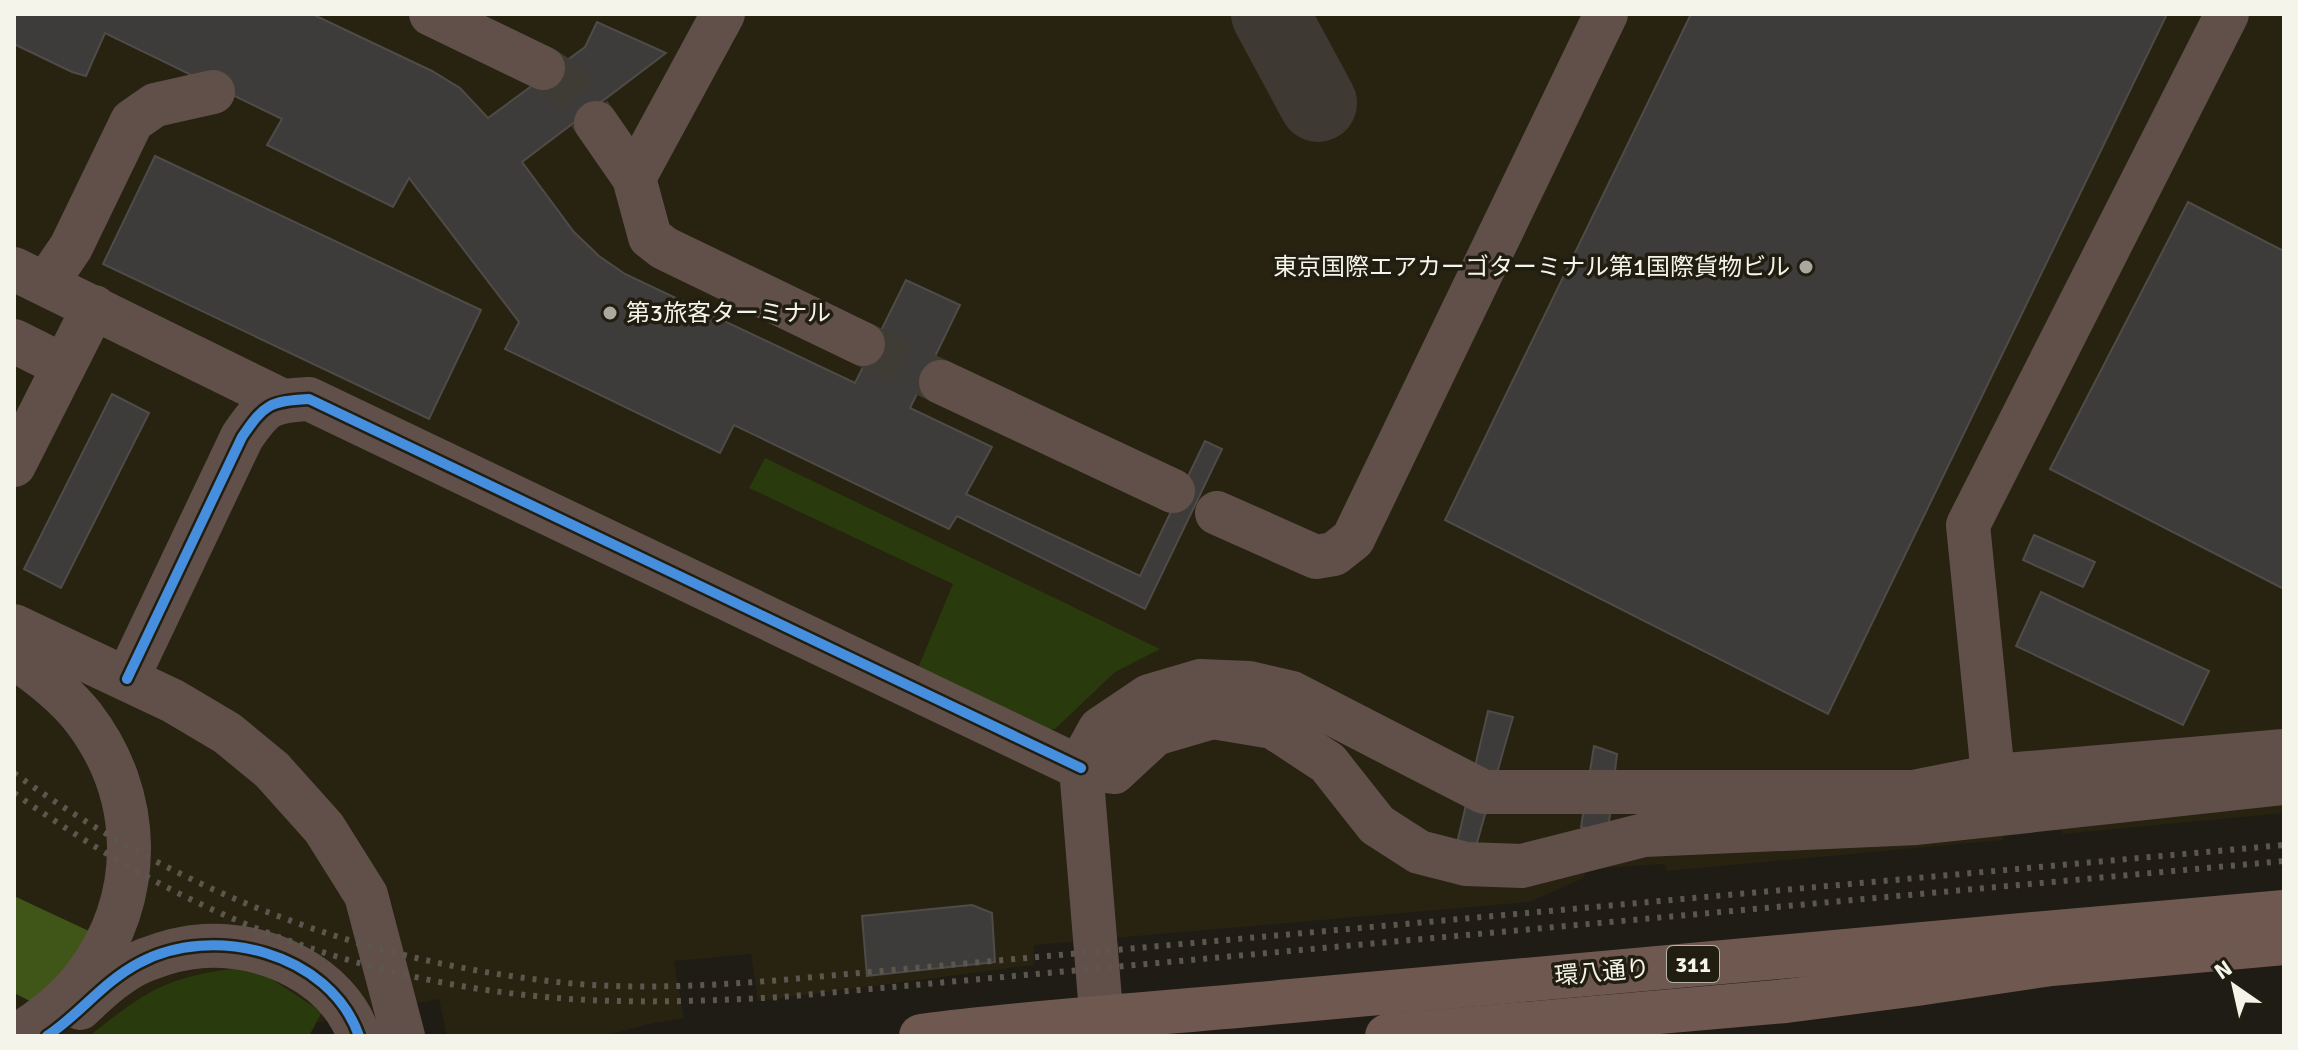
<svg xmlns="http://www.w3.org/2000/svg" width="2298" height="1050" viewBox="0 0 2298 1050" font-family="Signika,'Noto Sans JP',sans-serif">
	<rect width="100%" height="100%" fill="#1e1c14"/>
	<polygon fill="#272310" points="14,14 2284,14 2284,813 2063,834 2061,830 2004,834 2003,840 1667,871 1664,864 1585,869 1584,878 1529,902 1034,945 1034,965 758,1001 751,954 674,961 684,1018 649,1024 605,1036 447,1036 439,999 316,1023 309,1036 14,1036"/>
	<g fill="#293a0c">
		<polygon points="765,458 1160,649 1115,672 1055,729 1035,730 918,668 953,584 749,488"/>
		<path d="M 253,967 L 322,1012 L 309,1036 L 89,1036 C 114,1017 143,992 173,982 C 199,973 225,969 253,967 Z"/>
	</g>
	<polygon fill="#3f5618" points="14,896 91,932 68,971 36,1004 14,993"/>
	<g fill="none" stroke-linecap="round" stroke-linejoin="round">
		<polyline stroke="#3e3932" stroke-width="78" points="1270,14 1318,103"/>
	</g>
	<g fill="#3e3c3a" stroke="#4e4b48" stroke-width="2">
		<polygon points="14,14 312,14 432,71 460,88 488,118 585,47 597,22 666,53 522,162 574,232 599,256 625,274 855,383 906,280 960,305 910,408 992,447 966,494 1140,576 1205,441 1222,449 1145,609 957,516 949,529 734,425 720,453 505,349 519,322 409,178 393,207 267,145 282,119 105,33 86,76 72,72 14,44"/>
		<polygon points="1691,14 2167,14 1828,714 1445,520"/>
		<polygon points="155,156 481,310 429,419 103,264"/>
		<polygon points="2188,202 2284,251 2284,589 2050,469"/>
		<polygon points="112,394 149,413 61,588 24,569"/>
		<polygon points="2034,535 2095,562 2083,587 2023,560"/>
		<polygon points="2041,592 2209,671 2183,725 2016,646"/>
		<polygon points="1488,711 1513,717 1476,846 1457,843"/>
		<polygon points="1594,746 1617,754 1608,831 1581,827"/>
		<polygon points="972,905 992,913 995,962 867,976 862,916"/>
	</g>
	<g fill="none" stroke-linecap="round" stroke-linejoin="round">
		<g stroke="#3e3c34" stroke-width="44" stroke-dasharray="44 22" stroke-linecap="butt">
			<polyline points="543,68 569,85 596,123"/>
			<polyline points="863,344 941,382"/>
		</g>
		<g stroke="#61504a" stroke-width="44">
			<polyline points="431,14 543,68"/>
			<polyline points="596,123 634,178 650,237 664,248 863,344"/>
			<polyline points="634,178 723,14"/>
			<polyline points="14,269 281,400"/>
			<polyline points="46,284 71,247 132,121 155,105 213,92"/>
			<polyline points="14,341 64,366"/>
			<polyline points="941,382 1173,491"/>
			<polyline points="14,465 94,307"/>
			<polyline points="1217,513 1316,557 1334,554 1353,539 1606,14"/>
			<polyline points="14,626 173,701 227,733 272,770 324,828 366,895 403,1036"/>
			<path d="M 14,657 C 39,674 64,693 83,717 C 143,795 145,897 85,977 C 67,1001 42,1020 16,1036"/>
			<path d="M 127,679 L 242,437 C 264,405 269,401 309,399 L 1081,768 L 1114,772 L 1155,734 L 1213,717 L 1273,727 L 1328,763 L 1377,825 L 1419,852 L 1466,864 L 1522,866 L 1644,835 L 1917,823 L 2284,783"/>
			<polyline points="1996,805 1968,525 2227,14"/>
			<path d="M 80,1008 C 99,990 120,970 145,960 C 163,953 184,947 204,946 C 265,942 338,975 359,1036"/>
			<polyline points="1103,1036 1081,768 1084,758 1100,729 1149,696 1200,681 1249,683 1292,693 1484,792 1913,792 1994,776 2284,751"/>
		</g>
		<g stroke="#6e5850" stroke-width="44">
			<path d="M 921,1036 C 1044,1020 1168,1013 1291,1001 C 1622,969 1953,941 2284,912"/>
			<polyline points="1387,1036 1786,1001 1917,984 2051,964 2284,943"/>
		</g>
		<g stroke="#5d564f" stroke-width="6" stroke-dasharray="4 8" stroke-linecap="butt">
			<path d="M 14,773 C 176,891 357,960 557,982 C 631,990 707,986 781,980 L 2284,845"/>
			<path d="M 14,793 C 78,838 146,880 218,912 C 324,960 442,989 557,998 C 632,1004 707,1001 782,997 L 2284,861"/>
		</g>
		<defs>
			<g id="cycleway">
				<path d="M 127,679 L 242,437 C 264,405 269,401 309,399 L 1081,768"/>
				<path d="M 47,1036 C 80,1014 103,982 139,963 C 212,923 330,952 359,1036"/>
			</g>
		</defs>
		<use href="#cycleway" stroke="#211e11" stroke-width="15"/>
		<use href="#cycleway" stroke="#468fdf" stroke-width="10"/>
	</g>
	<g fill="#aaa89f" stroke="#211e11" stroke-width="3">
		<circle cx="1806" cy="267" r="8"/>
		<circle cx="610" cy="313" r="8"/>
	</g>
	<g text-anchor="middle" stroke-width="7" stroke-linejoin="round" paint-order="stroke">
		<rect fill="#211e11" stroke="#b5b4a9" stroke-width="2" x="1667" y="946" width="52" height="36" rx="6"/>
		<g font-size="22" font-weight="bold" fill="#f5f4ea">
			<text x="1693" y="972">311</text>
		</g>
		<g font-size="24" fill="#f5f4ea" stroke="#211e11" text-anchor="end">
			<text x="1790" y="275">東京国際エアカーゴターミナル第1国際貨物ビル</text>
			<text x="626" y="321" text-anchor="start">第3旅客ターミナル</text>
		</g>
		<g font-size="24" fill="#f5f4ea" stroke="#211e11">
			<text transform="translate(1602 972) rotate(-5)" y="8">環八通り</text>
		</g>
	</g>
	<rect width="2298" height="1050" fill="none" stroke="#f5f4ea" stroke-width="32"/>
	<g transform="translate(2234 986) rotate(326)" stroke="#211e11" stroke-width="6" paint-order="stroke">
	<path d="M0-6L14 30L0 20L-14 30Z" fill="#f5f4ea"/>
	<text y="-12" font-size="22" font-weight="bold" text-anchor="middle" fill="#f5f4ea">N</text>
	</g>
</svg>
